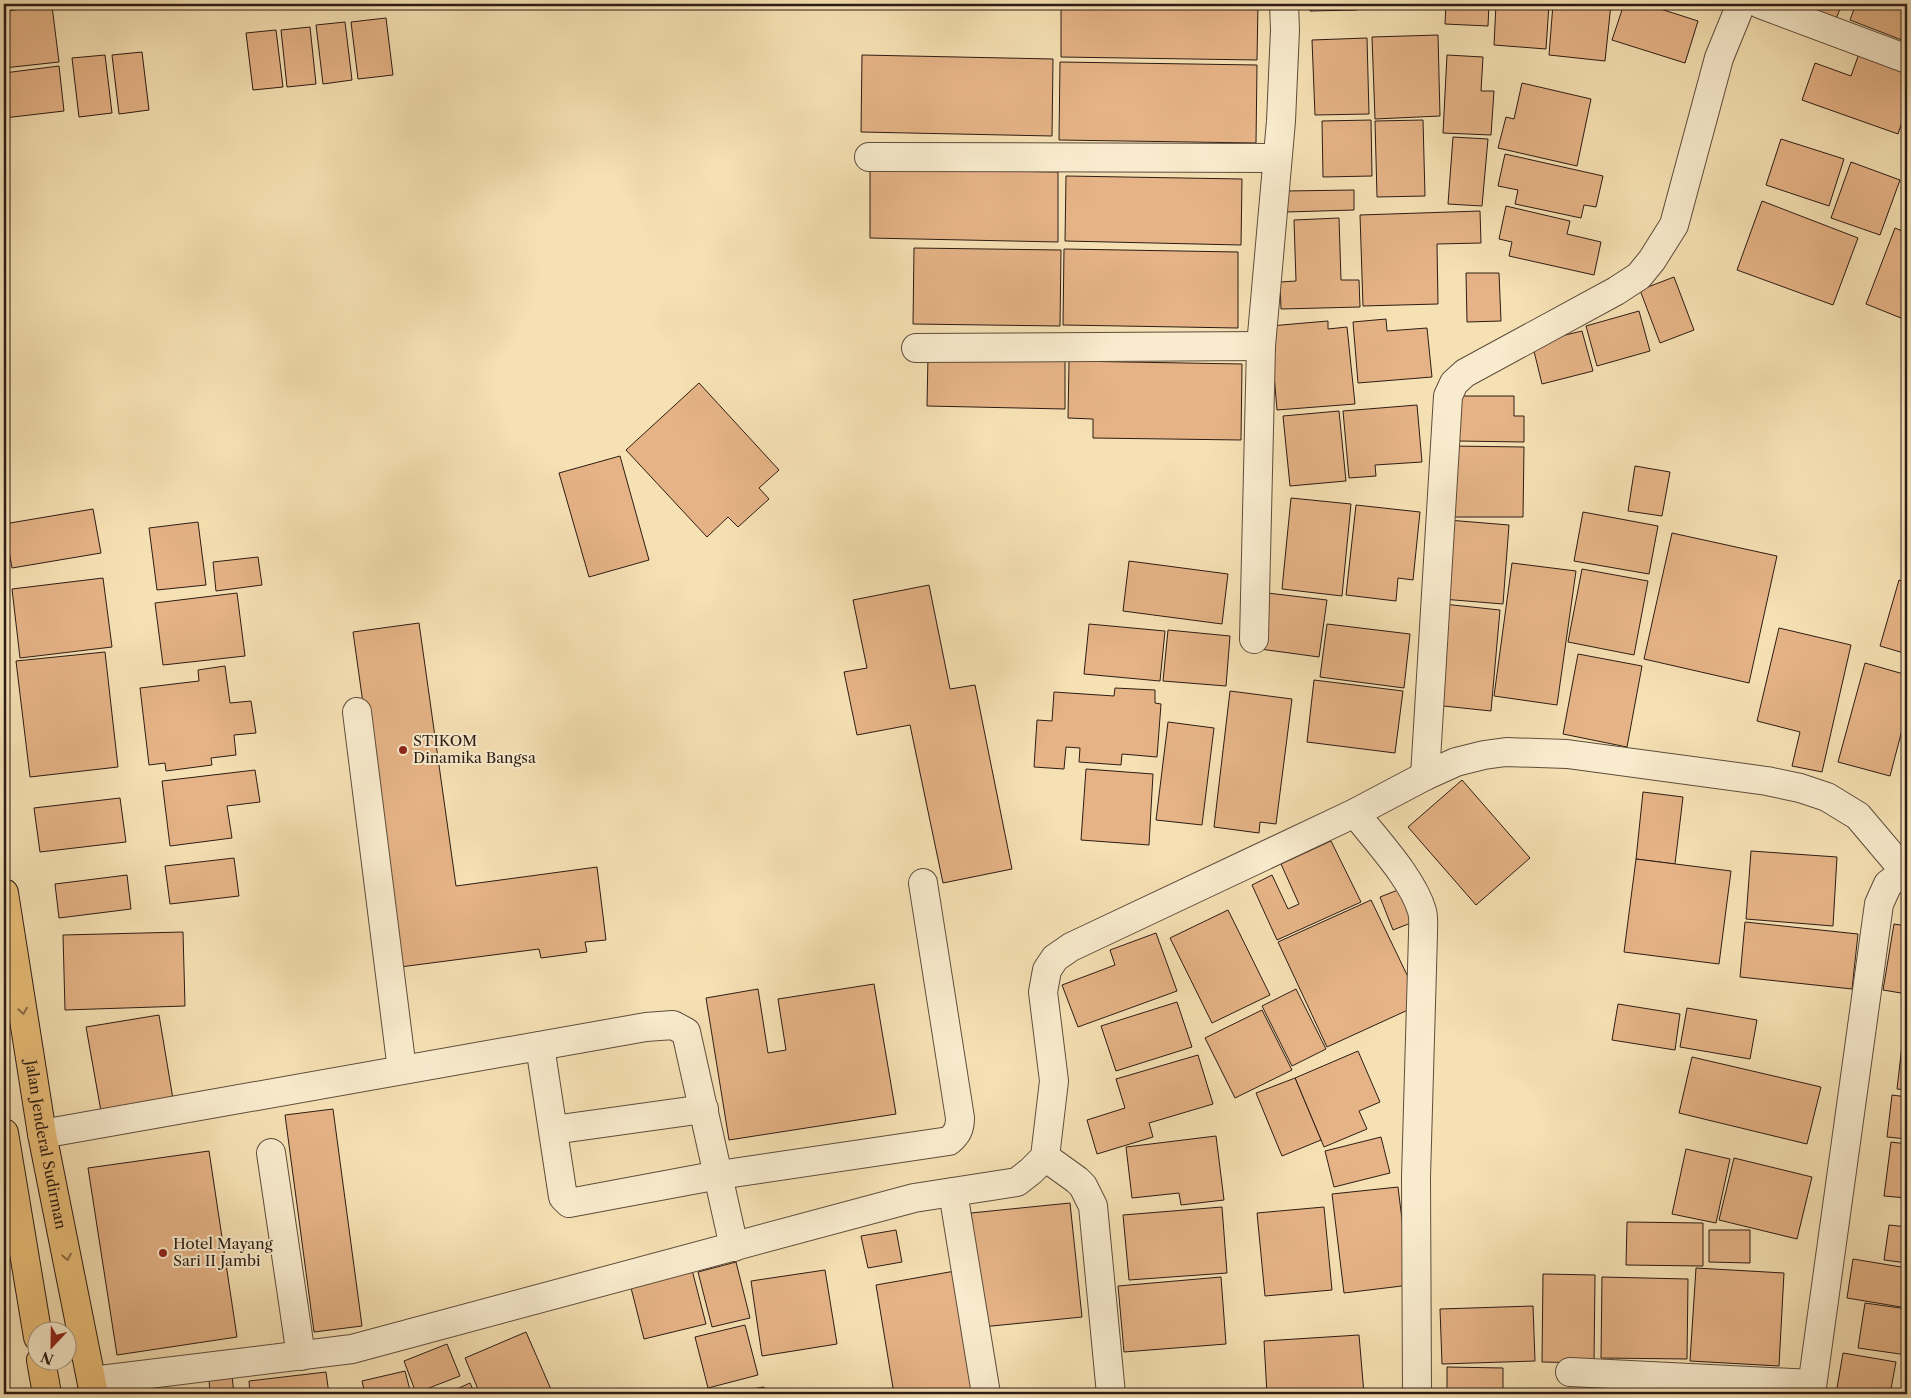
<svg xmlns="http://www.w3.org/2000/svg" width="1911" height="1398" viewBox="0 0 1911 1398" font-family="'Libre Caslon Text',serif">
	<rect width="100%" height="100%" fill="#f6e1b4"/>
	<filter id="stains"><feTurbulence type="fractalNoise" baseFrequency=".004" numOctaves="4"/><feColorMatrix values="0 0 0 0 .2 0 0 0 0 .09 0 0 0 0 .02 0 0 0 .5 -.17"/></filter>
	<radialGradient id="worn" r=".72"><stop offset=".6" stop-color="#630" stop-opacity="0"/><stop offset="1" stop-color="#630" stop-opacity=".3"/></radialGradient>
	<g fill="#e5b386" stroke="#2c1c14">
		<polygon points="4,4 27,4 4,6"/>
		<polygon points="1061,4 1258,4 1257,60 1061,57"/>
		<polygon points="1310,4 1357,4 1357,10 1310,11"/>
		<polygon points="1446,4 1489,4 1488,26 1445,24"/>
		<polygon points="1496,4 1549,4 1546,49 1494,45"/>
		<polygon points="1553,4 1611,4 1605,61 1549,55"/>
		<polygon points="1624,4 1645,4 1698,21 1685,63 1612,40"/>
		<polygon points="1796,4 1842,4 1836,19"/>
		<polygon points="1856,4 1907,4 1907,42 1850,20"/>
		<polygon points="52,6 59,62 4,68 4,11"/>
		<polygon points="386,18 393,75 358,79 351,22"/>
		<polygon points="345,22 352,80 323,84 316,25"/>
		<polygon points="310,27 316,84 287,87 281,30"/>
		<polygon points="276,30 283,87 253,90 246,33"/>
		<polygon points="1438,35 1440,116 1375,119 1372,37"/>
		<polygon points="1367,38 1369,114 1315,115 1312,40"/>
		<polygon points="1861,48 1907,64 1907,107 1898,134 1802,100 1815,63 1851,76"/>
		<polygon points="142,52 149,110 119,114 112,55"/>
		<polygon points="105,55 112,113 79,117 72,58"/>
		<polygon points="862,55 1053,59 1052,136 861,132"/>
		<polygon points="1447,55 1483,57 1481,91 1494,91 1491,135 1443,133"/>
		<polygon points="1060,62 1257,65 1256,143 1059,140"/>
		<polygon points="59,66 64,111 4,118 4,73"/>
		<polygon points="1522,83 1591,99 1577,166 1498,148 1506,117 1514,119"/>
		<polygon points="1371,120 1372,176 1323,177 1322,121"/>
		<polygon points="1423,120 1425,196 1377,197 1375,121"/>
		<polygon points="1453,137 1488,139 1482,206 1448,204"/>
		<polygon points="1781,139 1844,159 1829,206 1766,185"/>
		<polygon points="1505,154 1603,176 1596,207 1584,205 1581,218 1515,204 1518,190 1498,186"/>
		<polygon points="1851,162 1900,180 1880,235 1831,218"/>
		<polygon points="870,169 1058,172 1058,242 870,238"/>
		<polygon points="1066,176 1242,179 1241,245 1065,241"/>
		<polygon points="1354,190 1354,210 1286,212 1286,191"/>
		<polygon points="1762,201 1858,238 1833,305 1737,270"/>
		<polygon points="1506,206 1570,221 1567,234 1601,242 1594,275 1509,256 1512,242 1499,239"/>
		<polygon points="1480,211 1481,243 1437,244 1438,304 1363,306 1360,215"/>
		<polygon points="1339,218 1341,280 1359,280 1360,307 1281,309 1280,282 1296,281 1294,220"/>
		<polygon points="1895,228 1907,233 1907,303 1901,318 1866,304"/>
		<polygon points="914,248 1061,250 1060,326 913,324"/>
		<polygon points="1064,249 1238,252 1238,328 1063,325"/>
		<polygon points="1466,273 1499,273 1501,321 1467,322"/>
		<polygon points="1674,277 1694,330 1660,343 1640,290"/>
		<polygon points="1639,311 1650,351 1597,366 1586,326"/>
		<polygon points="1386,319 1387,331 1427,328 1432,377 1358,383 1353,322"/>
		<polygon points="1328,321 1328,329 1347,327 1355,404 1277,410 1270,326"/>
		<polygon points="1582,331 1593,371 1542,384 1532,343"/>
		<polygon points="928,356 1065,360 1065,409 927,406"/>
		<polygon points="1069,361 1242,364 1241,440 1093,438 1093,419 1068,418"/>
		<polygon points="699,383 779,470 759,488 769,499 738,527 728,517 707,537 626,450"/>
		<polygon points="1457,396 1514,396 1514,416 1524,416 1524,442 1458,441"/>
		<polygon points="1417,405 1422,462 1375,465 1376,476 1349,478 1343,411"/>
		<polygon points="1339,411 1346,481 1290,486 1283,416"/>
		<polygon points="1450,446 1524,447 1523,517 1450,517"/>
		<polygon points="620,456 649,560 589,577 559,473"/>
		<polygon points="1635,466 1670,472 1662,516 1628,511"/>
		<polygon points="1291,498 1351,504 1342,596 1282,589"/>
		<polygon points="1356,505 1420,512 1413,580 1398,578 1396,601 1346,595"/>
		<polygon points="93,509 101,553 12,568 4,524"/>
		<polygon points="1583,512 1658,526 1649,574 1574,561"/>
		<polygon points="1448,520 1509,525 1503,604 1442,599"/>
		<polygon points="198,522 206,585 157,590 149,528"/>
		<polygon points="1672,533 1777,556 1749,683 1644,659"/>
		<polygon points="258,557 262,585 216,591 213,562"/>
		<polygon points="1129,561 1228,574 1222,624 1123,611"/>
		<polygon points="1512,563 1576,571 1557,705 1494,696"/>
		<polygon points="1582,569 1648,581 1634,655 1568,642"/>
		<polygon points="103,578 112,647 20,658 12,589"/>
		<polygon points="1899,580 1907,583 1907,654 1880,646"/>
		<polygon points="929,585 950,689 975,685 1012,869 943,883 910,725 857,735 844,672 867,668 853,600"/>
		<polygon points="237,593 245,656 163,665 155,603"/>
		<polygon points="1267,593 1327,600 1319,657 1260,649"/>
		<polygon points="1443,604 1500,610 1491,711 1434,705"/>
		<polygon points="419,623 456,886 597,867 606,940 585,942 587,952 541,958 539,949 400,967 353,632"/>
		<polygon points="1089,624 1165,631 1160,681 1084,674"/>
		<polygon points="1327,624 1410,634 1404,688 1320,677"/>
		<polygon points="1779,628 1851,645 1822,772 1792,766 1800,732 1757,721"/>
		<polygon points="1168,630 1230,636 1226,686 1163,681"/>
		<polygon points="105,652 118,767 30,777 16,661"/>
		<polygon points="1578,654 1642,666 1627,747 1563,734"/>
		<polygon points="1865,663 1907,675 1907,711 1890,776 1838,762"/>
		<polygon points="225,666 230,703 251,701 256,733 234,735 236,755 211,758 212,765 166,771 165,763 149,765 140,688 199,681 198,670"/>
		<polygon points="1314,680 1403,691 1395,753 1307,742"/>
		<polygon points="1115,688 1155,690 1155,703 1161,704 1157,757 1122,754 1121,765 1079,762 1080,748 1066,747 1064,769 1034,767 1037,720 1052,721 1054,692 1114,696"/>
		<polygon points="1230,691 1292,699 1276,824 1260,822 1259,833 1214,827"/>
		<polygon points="1168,722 1214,728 1202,825 1156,820"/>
		<polygon points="1086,769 1153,774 1149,845 1081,840"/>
		<polygon points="255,770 260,802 227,806 232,838 170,846 162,781"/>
		<polygon points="1462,780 1530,858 1476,905 1408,827"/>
		<polygon points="1643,792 1683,797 1675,864 1636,859"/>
		<polygon points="120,798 126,842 40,852 34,808"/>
		<polygon points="1331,841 1361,902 1277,940 1252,885 1272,875 1288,909 1299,904 1281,864"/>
		<polygon points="1751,851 1837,857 1833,926 1746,919"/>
		<polygon points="234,858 239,896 170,904 165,866"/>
		<polygon points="1636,859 1731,871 1719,964 1624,952"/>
		<polygon points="127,875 131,909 59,918 55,884"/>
		<polygon points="1403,888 1416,921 1393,930 1380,897"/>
		<polygon points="1371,900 1421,1004 1327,1047 1278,942"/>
		<polygon points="1228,910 1270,995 1212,1023 1170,938"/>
		<polygon points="1745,922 1858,934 1852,989 1740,977"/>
		<polygon points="1894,924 1907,926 1907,994 1883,990"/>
		<polygon points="183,932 185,1006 65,1010 63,935"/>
		<polygon points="1156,933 1177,991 1078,1027 1062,985 1115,965 1110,950"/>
		<polygon points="874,984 896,1114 729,1140 706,998 758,989 768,1053 786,1050 778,999"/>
		<polygon points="1296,989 1326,1049 1292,1066 1262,1006"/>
		<polygon points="1177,1002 1192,1047 1116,1071 1101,1026"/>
		<polygon points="1618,1004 1680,1014 1675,1050 1612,1040"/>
		<polygon points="1906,1004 1907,1004 1907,1054 1901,1054"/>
		<polygon points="1687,1008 1757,1020 1750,1059 1680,1047"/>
		<polygon points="1262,1010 1292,1070 1235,1098 1205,1038"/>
		<polygon points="159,1015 174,1105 102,1117 86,1027"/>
		<polygon points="1358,1051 1380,1102 1359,1111 1367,1129 1324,1147 1295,1078"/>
		<polygon points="1901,1054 1907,1054 1907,1090 1897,1089"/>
		<polygon points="1198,1055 1213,1104 1149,1123 1153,1137 1097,1154 1087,1120 1125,1108 1116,1079"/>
		<polygon points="1692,1057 1821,1087 1807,1144 1679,1113"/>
		<polygon points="1295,1078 1321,1140 1282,1156 1256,1093"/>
		<polygon points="1892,1095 1907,1097 1907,1139 1887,1137"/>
		<polygon points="333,1109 362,1326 314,1332 285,1115"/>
		<polygon points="1216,1136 1224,1200 1181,1205 1179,1193 1132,1198 1126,1147"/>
		<polygon points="1381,1137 1390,1173 1334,1187 1325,1151"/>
		<polygon points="1891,1142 1907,1144 1907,1198 1884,1196"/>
		<polygon points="1686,1149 1730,1159 1716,1223 1672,1214"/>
		<polygon points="209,1151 237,1337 117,1355 88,1168"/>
		<polygon points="1734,1158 1812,1177 1797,1239 1719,1220"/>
		<polygon points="1398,1187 1410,1285 1344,1293 1332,1194"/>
		<polygon points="1070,1203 1082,1317 982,1327 971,1213"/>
		<polygon points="1222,1207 1227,1273 1129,1280 1123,1215"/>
		<polygon points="1324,1207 1332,1290 1265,1296 1257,1213"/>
		<polygon points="1627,1222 1703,1223 1703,1266 1626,1265"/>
		<polygon points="1889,1225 1907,1227 1907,1263 1884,1260"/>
		<polygon points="896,1230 902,1262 868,1268 861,1236"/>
		<polygon points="1709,1230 1750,1230 1750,1263 1709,1262"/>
		<polygon points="1853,1259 1907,1268 1907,1308 1847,1298"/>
		<polygon points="736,1262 750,1318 712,1327 698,1272"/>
		<polygon points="691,1266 706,1324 644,1339 629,1280"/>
		<polygon points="1696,1268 1784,1273 1779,1366 1690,1361"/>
		<polygon points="825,1270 837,1344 762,1356 751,1281"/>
		<polygon points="955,1271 977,1394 894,1394 876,1285"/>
		<polygon points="1543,1274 1595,1275 1594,1363 1542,1362"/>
		<polygon points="1221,1277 1226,1344 1124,1352 1118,1286"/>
		<polygon points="1602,1277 1688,1279 1687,1359 1601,1358"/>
		<polygon points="1865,1303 1907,1309 1907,1355 1858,1348"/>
		<polygon points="1533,1306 1535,1361 1442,1364 1440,1309"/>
		<polygon points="745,1325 758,1375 708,1388 695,1337"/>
		<polygon points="526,1332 553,1394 480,1394 465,1358"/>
		<polygon points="1359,1335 1364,1394 1267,1394 1264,1341"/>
		<polygon points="447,1344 460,1376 416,1393 404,1361"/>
		<polygon points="1843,1353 1896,1362 1890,1394 1836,1394"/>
		<polygon points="1447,1367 1503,1368 1503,1394 1447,1394"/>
		<polygon points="405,1371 411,1394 365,1394 362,1381"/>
		<polygon points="326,1372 329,1394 250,1394 249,1381"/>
		<polygon points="232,1376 234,1394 210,1394 209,1379"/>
		<polygon points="470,1383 475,1394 446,1394"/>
		<polygon points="764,1387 765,1394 728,1394 728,1393"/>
		<polygon points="1512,1390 1570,1391 1570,1394 1512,1394"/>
		<polygon points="1581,1390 1658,1391 1658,1394 1581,1394"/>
	</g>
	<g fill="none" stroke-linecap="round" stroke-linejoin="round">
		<defs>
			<g id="minor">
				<polyline points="1760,4 1907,59"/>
				<polyline points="869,157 1277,158"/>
				<polyline points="916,348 1261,346"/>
				<polyline points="1254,639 1261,346 1281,121 1285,30 1284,4"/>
				<polyline points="357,712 402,1070"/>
				<polyline points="1425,776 1448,396 1454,383 1465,373 1616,291 1639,276 1652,260 1674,225 1719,58 1741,4"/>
				<path d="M 1355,813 C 1376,840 1413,879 1422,911 C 1424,918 1423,927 1423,934 L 1416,1177 L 1417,1394"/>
				<path d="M 540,1046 L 563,1197 L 569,1203 L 719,1175 L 949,1141 C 957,1134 960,1129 960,1118 L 923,883"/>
				<polyline points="553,1130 704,1109"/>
				<polyline points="42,1134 646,1027 673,1025 686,1032 734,1247"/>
				<polyline points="271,1153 301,1356"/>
				<polyline points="1045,1157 1077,1180 1083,1186 1093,1206 1111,1394"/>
				<polyline points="953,1192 986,1394"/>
				<polyline points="1570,1372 1812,1384"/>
				<polyline points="92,1381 352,1349 914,1198 1017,1182 1031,1171 1045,1157 1054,1081 1043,992 1047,970 1055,958 1071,947 1355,813 1425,776 1456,762 1484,755 1506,752 1567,754 1767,781 1800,788 1827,797 1858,816 1907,874"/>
				<polyline points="1811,1394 1879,904 1888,884 1907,870"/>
			</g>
			<g id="highway">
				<path id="s1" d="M 4,893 L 42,1134 L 94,1394"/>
				<polyline points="4,1133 38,1337"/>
				<polyline points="41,1360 47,1394"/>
			</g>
		</defs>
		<use href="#minor" stroke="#5e4d3c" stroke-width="30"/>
		<use href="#highway" stroke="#2c1c14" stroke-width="30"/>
		<use href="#minor" stroke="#f9ecce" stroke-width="28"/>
		<use href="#highway" stroke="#ebc07a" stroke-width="28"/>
	</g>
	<defs><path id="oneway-chevron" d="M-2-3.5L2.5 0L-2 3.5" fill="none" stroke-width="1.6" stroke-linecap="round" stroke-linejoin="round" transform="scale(1.25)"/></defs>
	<g stroke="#8c6e47">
		<use href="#oneway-chevron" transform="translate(23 1011) rotate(81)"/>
		<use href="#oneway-chevron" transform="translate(67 1257) rotate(79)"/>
	</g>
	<g fill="#8f2418" stroke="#f9ecce" stroke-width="2">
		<circle cx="403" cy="750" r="5"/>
		<circle cx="163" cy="1253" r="5"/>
	</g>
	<g text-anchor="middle" stroke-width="4" stroke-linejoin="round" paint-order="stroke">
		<g font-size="15" fill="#2c1c14" stroke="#f9ecce" text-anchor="start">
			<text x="413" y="746">STIKOM<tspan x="413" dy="17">Dinamika Bangsa</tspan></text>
			<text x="173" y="1249">Hotel Mayang<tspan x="173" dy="17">Sari II Jambi</tspan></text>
		</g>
		<g font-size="15" fill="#2c1c14" stroke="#f9ecce">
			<text dy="5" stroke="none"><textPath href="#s1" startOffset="255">Jalan Jenderal Sudirman</textPath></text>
		</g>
	</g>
	<rect width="1911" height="1398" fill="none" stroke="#f6e1b4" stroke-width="20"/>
	<rect x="5" y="5" width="1901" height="1388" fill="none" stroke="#2c1c14" stroke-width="2.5"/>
	<rect x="10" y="10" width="1891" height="1378" fill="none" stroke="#2c1c14"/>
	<g transform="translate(52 1346) rotate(202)"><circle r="24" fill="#f9ecce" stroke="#a79984"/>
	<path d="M0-4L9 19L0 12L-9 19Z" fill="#8f2418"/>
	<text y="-8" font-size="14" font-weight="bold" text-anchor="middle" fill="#2c1c14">N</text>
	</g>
	<rect width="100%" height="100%" filter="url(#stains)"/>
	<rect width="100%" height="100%" fill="url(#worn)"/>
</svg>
